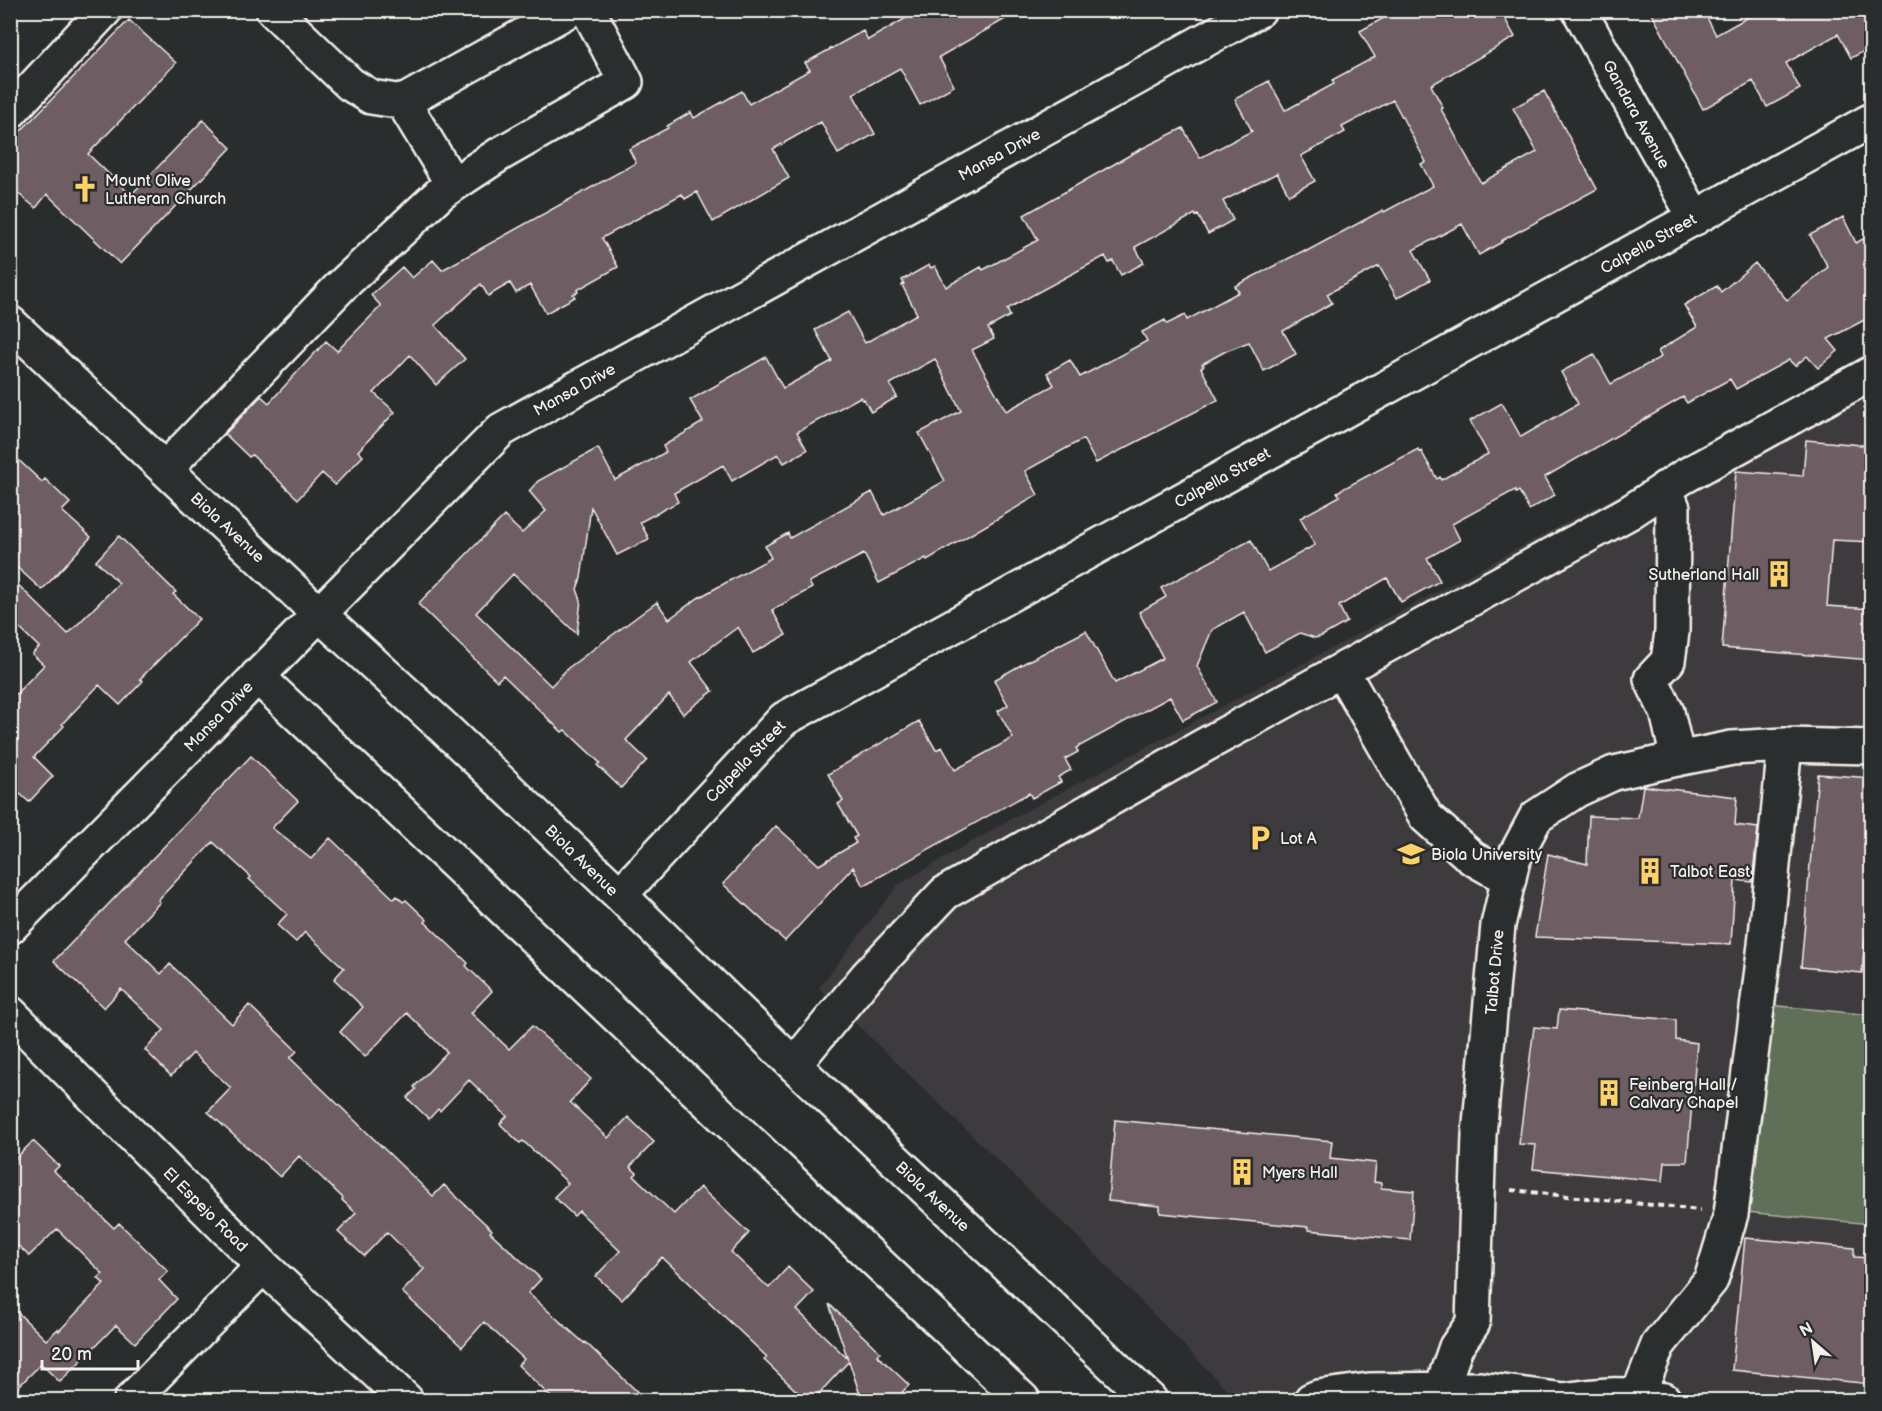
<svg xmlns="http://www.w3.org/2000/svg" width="1882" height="1411" viewBox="0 0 1882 1411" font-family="'Balsamiq Sans',sans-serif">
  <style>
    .built { fill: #3e3b3e }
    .green { fill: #607058; stroke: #aab0a0; stroke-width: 1.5 }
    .building { fill: #6e5d64; stroke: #f4f1e8; stroke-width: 1.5; fill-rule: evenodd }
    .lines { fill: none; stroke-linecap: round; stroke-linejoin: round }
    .minor-casing { stroke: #f4f1e8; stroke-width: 38 }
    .path { stroke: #f4f1e8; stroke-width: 4; stroke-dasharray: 6 4.5; stroke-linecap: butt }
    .minor { stroke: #2a2d2e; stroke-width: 33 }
    .labels { text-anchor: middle; stroke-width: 4.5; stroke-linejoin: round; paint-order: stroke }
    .street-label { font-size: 16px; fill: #f4f1e8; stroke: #2a2d2e }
    .poi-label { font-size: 16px; fill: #f4f1e8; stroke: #2a2d2e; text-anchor: start }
  </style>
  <rect width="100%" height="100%" fill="#2a2d2e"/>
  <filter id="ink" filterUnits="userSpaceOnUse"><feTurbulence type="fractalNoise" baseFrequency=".0167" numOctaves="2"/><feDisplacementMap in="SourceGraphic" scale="12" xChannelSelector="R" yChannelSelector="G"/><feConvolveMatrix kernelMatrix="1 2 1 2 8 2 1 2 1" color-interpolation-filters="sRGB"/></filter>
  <g filter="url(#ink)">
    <!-- built -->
    <path class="built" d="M1871,360V1400H1237L1088,1247L819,988L898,885L1004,823Z"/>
    <!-- green -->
    <path class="green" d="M1768,1005L1871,1015V1224L1746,1212Z"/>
    <!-- building -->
    <path class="building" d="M920,10H1021L939,57L954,86L920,105L900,68L853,94L875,134L838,154L821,122L773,149L789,178L713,222L697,192L685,199L682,194L602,238L618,267L577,290L578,292L573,294L575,297L546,313L530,285L516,293L510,283L488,296L481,284L435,325L465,359L436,385L410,355L374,393L395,412L358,451L363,456L335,485L322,473L298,499L252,455L249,457L225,434L261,396L269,403L326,341L337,351L381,306L371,295L402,267L412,278L433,260L442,270L636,163L629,149L668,128L667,126L691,112L694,118L742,91L749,104L810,70L805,63L863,31L868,40Z
      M1398,10H1500L1515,37L1431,85L1443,108L1441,109L1481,183L1537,152L1513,108L1544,91L1597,189L1501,241L1502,242L1479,255L1462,224L1413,250L1430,280L1397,298L1379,266L1327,294L1332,303L1283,331L1296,354L1264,371L1249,342L1226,351L1202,364L1204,366L1201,368L1218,400L1096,463L1083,439L1025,471L1038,495L927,560L926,558L879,583L864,554L809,582L812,588L772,610L786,635L753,653L738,627L691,662L713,691L683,714L669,695L626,740L647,760L621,788L597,765L600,763L565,730L562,732L503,675L497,681L418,604L504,516L522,533L546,511L529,491L538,481L598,448L615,480L666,452L663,446L703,422L690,400L766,357L783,388L787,386L832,361L815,330L848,312L865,343L917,314L902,285L904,284L902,280L929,265L931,268L935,266L946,287L981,267L983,270L1038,240L1024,215L1139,150L1183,128L1200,158L1252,131L1235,99L1269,81L1285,110L1288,109L1334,84L1332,80L1375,57L1360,31ZM1393,100L1426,162L1421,164L1433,186L1384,212L1383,210L1305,252V250L1235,286L1239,292L1187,320L1185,315L1167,324L1165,320L1142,332L1147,341L1080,377L1070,360L1047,373L1054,385L1006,411L972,350L994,339L988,328L1010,316L1007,309L1105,256L1109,263L1113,261L1121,275L1144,263L1135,247L1195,214L1196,216L1198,215L1208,234L1233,220L1223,201L1277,173L1289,195L1315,181L1301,156L1345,132L1342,127ZM935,359L961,411L919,433L945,481L884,515L872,492L790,538L788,533L765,546L771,558L698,598L669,619L657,602L568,668L551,686L476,613L513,574L577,634L581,600L577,589L581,578L591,507L617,555L649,539L640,522L678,502L674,493L723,465L732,481L778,454L784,463L807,450L797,432L860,397L862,400L864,399L871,412L897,397L890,384Z
      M1650,10H1703L1716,35L1761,10H1872V47L1851,58L1838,34L1786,63L1800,89L1767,107L1753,81L1703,109Z
      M129,20L176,63L88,154L131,195L203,120L231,148L120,264L47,194L36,208L10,187V142Z
      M1843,217L1856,243L1872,234V316L1828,339L1838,351L1818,368L1807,356L1795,366L1789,360L1736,389L1730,379L1687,403L1683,397L1545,477L1555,495L1529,510L1519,491L1516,493L1515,490L1452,524L1460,540L1427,558L1440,581L1401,602L1387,578L1339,606L1347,622L1322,636L1315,638L1300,633L1265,652L1244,612L1212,630L1197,666L1217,702L1183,720L1170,697L1076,748L1078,752L1065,759L1071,770L1058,777L1061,782L1032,798L1029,793L863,886L853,867L785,941L723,884L776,826L819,865L856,843L853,838L857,836L838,804L843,801L828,774L919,721L936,750L942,747L955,770L1013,738L998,711L1008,705L994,680L1028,661L1086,631L1115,683L1163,658L1139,612L1166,597L1161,588L1251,540L1268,571L1315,545L1300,518L1340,496L1337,492L1418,449L1419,452L1421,451L1437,479L1440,477L1441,480L1488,454L1470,421L1502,403L1521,437L1578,404L1561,372L1594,354L1611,384L1661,357L1658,351L1697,327L1684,305L1717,286L1721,292L1755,263L1787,300L1828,267L1810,235Z
      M1806,440L1872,446V542L1832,540L1827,606L1872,609V660L1722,648L1736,471L1803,476Z
      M10,452L42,482L45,479L70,503L62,511L91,537L42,590L10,561Z
      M119,536L176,592L173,594L199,619L140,679L143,681L120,705L99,685L62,724L64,726L34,757L53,776L29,802L10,785V700L44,665L32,654L39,647L10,619V577L68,634L119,583L96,561Z
      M251,756L298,801L272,828L311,859L330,838L394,899L397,896L403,902L406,900L427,920L425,922L468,963L466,966L492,991L471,1013L509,1049L532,1026L565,1055L591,1079L570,1102L608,1138L628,1117L654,1142L630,1167L637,1173L634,1176L674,1214L700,1187L749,1233L731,1252L769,1288L788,1267L814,1292L797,1310L848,1359L829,1304L880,1352L877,1355L909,1385L894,1401H862L849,1361L812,1401H807L764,1360L767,1357L662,1257L622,1300L596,1276L620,1251L579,1211L574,1216L554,1197L568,1183L523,1141L520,1143L500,1124L507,1116L469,1080L440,1111L438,1109L429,1119L407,1098L416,1089L414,1087L447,1052L407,1013L365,1057L340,1032L363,1007L334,979L344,968L305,932L296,942L277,925L287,914L249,879L251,877L213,842L158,900L160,902L125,939L161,974L170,964L232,1024L249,1005L297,1051L290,1058L433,1196L444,1185L492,1230L490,1232L541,1279L528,1293L584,1343L585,1342L647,1401H555L518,1365L524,1359L484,1322L462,1347L402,1292L424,1269L387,1232L364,1256L338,1232L356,1213L342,1200L343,1198L299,1156L280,1177L208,1112L231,1088L193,1053L171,1076L145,1050L164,1030L121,989L104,1008L54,961Z
      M1818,774L1872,778V940L1865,939L1862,973L1801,967Z
      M1643,786L1737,797L1735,825L1758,828L1752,882L1735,880L1731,944L1535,937L1548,854L1587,864L1589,816L1638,818Z
      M1559,1010L1676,1020V1040L1697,1043L1687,1162H1665L1663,1181L1533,1169L1536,1145L1519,1144L1534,1027L1557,1029Z
      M1115,1120L1332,1141L1330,1158L1376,1163L1374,1182L1381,1183V1188L1414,1191L1410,1240L1308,1230V1227L1160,1213V1206L1108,1201Z
      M33,1141L59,1166L54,1171L114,1228L119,1223L168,1271L159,1280L177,1299L135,1343L116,1325L60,1382L41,1364L10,1395V1305L46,1340L58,1329L59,1331L104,1284L98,1278L103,1274L57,1229L29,1256L10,1238V1164Z
      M1745,1238L1854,1248V1257L1872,1258V1384L1732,1370Z"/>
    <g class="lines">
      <defs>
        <path id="minor" d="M273,10L350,84L371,97L403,102
          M1579,10L1695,218
          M10,112L105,10
          M453,185L403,102L569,10
          M10,323L318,613L444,728L620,895L794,1065L1150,1400
          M165,469L339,288L442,192L500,154L626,82L588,10
          M1665,488L1673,508L1672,632L1668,661L1651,679L1667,712L1678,759
          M1342,671L1426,817L1472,858L1509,879
          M257,676L1023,1400
          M620,895L784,719L1872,120
          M10,927L501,430L1259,10
          M10,1013L263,1266L406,1400
          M794,1065L867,976L945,893L1203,746L1630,512L1683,477L1872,373
          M1441,1390L1456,1347L1473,1323L1479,1135L1498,925L1513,860L1536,817L1577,790L1614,773L1682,758L1732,748L1785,745L1872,747
          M1638,1395L1658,1345L1711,1280L1731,1214L1765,945L1785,745
          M131,1400L263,1266
          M1311,1400L1318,1397L1369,1390L1480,1389L1564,1400
          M1564,1400C1604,1394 1624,1392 1664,1400"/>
      </defs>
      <!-- minor casing -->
      <use href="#minor" class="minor-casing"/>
      <!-- path -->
      <path class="path" d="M1511,1190L1700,1210"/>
      <!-- minor -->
      <use href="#minor" class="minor"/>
    </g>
  </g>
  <!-- icons -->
  <defs>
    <symbol id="church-bare" viewBox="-9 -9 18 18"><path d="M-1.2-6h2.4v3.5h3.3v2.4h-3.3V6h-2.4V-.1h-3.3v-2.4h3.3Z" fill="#ffd166" stroke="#2a2d2e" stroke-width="2.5" paint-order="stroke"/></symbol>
    <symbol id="building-bare" viewBox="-9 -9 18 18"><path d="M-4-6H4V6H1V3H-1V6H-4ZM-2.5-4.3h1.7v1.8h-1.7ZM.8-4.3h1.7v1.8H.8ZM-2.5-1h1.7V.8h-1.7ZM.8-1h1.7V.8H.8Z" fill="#ffd166" stroke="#2a2d2e" stroke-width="2.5" paint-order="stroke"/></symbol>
    <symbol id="parking-bare" viewBox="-9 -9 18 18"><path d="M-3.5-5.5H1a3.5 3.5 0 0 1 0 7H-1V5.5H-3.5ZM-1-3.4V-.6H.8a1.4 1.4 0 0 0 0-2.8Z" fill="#ffd166" stroke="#2a2d2e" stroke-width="2.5" paint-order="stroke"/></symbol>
    <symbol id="university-bare" viewBox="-9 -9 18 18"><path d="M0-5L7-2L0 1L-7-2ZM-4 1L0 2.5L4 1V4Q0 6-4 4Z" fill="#ffd166" stroke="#2a2d2e" stroke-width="2.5" paint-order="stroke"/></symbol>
  </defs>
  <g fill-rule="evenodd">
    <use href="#church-bare" x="66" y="170" width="38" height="38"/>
    <use href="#building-bare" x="1760" y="555" width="38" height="38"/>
    <use href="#parking-bare" x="1241" y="819" width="38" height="38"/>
    <use href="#university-bare" x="1392" y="835" width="38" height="38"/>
    <use href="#building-bare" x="1631" y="852" width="38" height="38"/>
    <use href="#building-bare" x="1590" y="1074" width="38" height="38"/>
    <use href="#building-bare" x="1223" y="1153" width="38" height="38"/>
  </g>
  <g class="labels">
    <!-- street labels -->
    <g class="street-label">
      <text transform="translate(1637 114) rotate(61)" y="6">Gandara Avenue</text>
      <text transform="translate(999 154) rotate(-29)" y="6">Mansa Drive</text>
      <text transform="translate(1648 243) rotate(-29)" y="6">Calpella Street</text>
      <text transform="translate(574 389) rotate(-29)" y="6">Mansa Drive</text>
      <text transform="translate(1222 477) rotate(-29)" y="6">Calpella Street</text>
      <text transform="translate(228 527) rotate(43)" y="6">Biola Avenue</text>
      <text transform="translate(218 716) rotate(-46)" y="6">Mansa Drive</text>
      <text transform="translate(745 761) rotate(-46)" y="6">Calpella Street</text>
      <text transform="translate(582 860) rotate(44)" y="6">Biola Avenue</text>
      <text transform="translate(1494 972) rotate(-85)" y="6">Talbot Drive</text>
      <text transform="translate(933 1196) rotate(43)" y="6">Biola Avenue</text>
      <text transform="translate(206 1209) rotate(45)" y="6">El Espejo Road</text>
    </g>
    <!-- poi labels -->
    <g class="poi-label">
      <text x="105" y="186">Mount Olive<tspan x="105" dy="18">Lutheran Church</tspan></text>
      <text x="1759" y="580" text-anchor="end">Sutherland Hall</text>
      <text x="1280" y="844">Lot A</text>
      <text x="1431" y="860">Biola University</text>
      <text x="1670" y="877">Talbot East</text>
      <text x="1629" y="1090">Feinberg Hall /<tspan x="1629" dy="18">Calvary Chapel</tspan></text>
      <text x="1262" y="1178">Myers Hall</text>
    </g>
  </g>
  <!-- margin -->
  <rect width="1882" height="1411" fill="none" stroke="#2a2d2e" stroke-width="36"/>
  <rect x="18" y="18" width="1846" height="1375" fill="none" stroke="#f4f1e8" stroke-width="2" filter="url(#ink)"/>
  <!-- north arrow -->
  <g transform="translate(1813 1342) rotate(331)" stroke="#2a2d2e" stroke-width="4.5" paint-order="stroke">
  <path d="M0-4.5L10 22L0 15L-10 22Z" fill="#f4f1e8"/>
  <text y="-9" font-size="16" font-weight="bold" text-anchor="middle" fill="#f4f1e8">N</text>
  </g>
  <!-- scale -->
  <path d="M42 1360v9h96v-9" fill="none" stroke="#f4f1e8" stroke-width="3"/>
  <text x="51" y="1360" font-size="18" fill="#f4f1e8" stroke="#2a2d2e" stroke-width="4.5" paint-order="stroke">20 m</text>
</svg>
